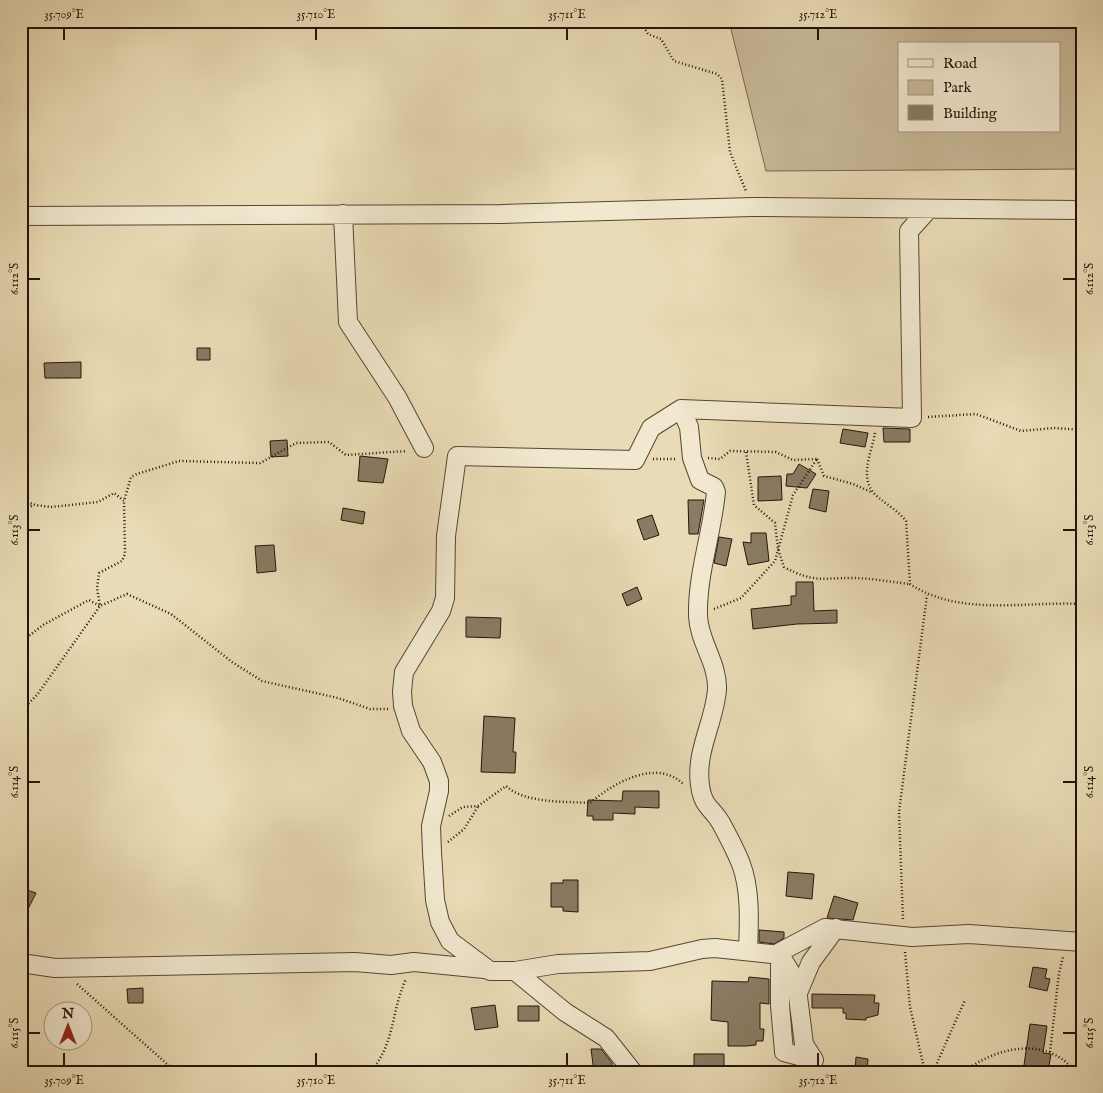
<svg xmlns="http://www.w3.org/2000/svg" width="1103" height="1093" viewBox="0 0 1103 1093" font-family="'IM FELL English',serif">
  <style>
    .green { fill: #c8b998; stroke: #766651; fill-rule: evenodd }
    .building { fill: #8a7b63; stroke: #24140a }
    .lines { fill: none; stroke-linecap: round; stroke-linejoin: round }
    .minor-casing { stroke: #554635; stroke-width: 20 }
    .path { stroke: #24140a; stroke-width: 2.5; stroke-dasharray: 1 2.5; stroke-linecap: butt }
    .minor { stroke: #f1e8cf; stroke-width: 18 }
    .ticks { fill: none; stroke: #24140a; stroke-width: 2 }
    .neatline { fill: none; stroke: #24140a; stroke-width: 2 }
    .ticks-label { font-size: 12px; text-anchor: middle; fill: #24140a }
  </style>
  <rect width="100%" height="100%" fill="#e9dbb5"/>
  <filter id="stains"><feTurbulence type="fractalNoise" baseFrequency=".004" numOctaves="4"/><feColorMatrix values="0 0 0 0 .2 0 0 0 0 .09 0 0 0 0 .02 0 0 0 .5 -.17"/></filter>
  <radialGradient id="worn" r=".72"><stop offset=".6" stop-color="#630" stop-opacity="0"/><stop offset="1" stop-color="#630" stop-opacity=".3"/></radialGradient>
  <!-- green -->
  <path class="green" d="M729,21H1082V169L766,171ZM899,44H1059V131H899Z"/>
  <!-- building -->
  <path class="building" d="M197,348H210V360H197Z
    M81,362V378H45L44,363Z
    M883,428L910,429V442H884Z
    M843,429L868,433L865,447L840,443Z
    M287,440L288,456L271,457L270,441Z
    M360,456L388,459L383,483L358,481Z
    M799,464L816,474L807,488L786,486L787,474H793Z
    M781,476L782,500L758,501V477Z
    M813,489L829,491L826,512L809,508Z
    M688,500H704L698,534H689Z
    M343,508L365,512L363,524L341,520Z
    M652,515L659,535L644,540L637,520Z
    M751,533H766L769,561L748,565L743,542L751,543Z
    M719,537L732,539L726,566L714,563Z
    M274,545L276,571L257,573L255,546Z
    M796,582H813L814,611L837,610V623L797,624L753,629L751,609L791,605V596H796Z
    M637,587L642,599L627,606L622,594Z
    M466,617L501,618L500,638L466,637Z
    M484,716L515,718L513,752H516L515,773L481,772Z
    M623,791H659V808L635,807V814L613,813V820H593V816H587L588,800L622,801Z
    M788,872L814,874L812,899L786,896Z
    M563,880H578V912L563,911V907H551V883H563Z
    M21,888L36,893L21,923Z
    M834,896L858,903L853,920L827,918Z
    M759,930L784,932V938L774,944L759,942Z
    M1033,967L1047,969L1045,978L1050,979L1047,991L1029,987Z
    M749,977L769,979V1004L760,1003V1029H764L763,1041H756V1045L746,1046H728V1022L711,1020L712,981L748,982Z
    M143,988V1003H128L127,989Z
    M812,994L875,995L874,1003H879L878,1015L866,1018V1020L846,1019V1013H843V1008H812Z
    M495,1005L498,1027L475,1030L471,1008Z
    M518,1006H539V1021H518Z
    M1030,1024L1047,1026L1043,1053L1051,1054L1048,1072H1023Z
    M591,1049H601L612,1063L613,1072H594Z
    M694,1054H724V1066H716V1071H700V1068H694Z
    M856,1057L868,1059L867,1072H855Z"/>
  <g class="lines">
    <defs>
      <path id="minor" d="M928,210L909,231L912,418L681,409L651,428L635,460L457,456L446,536L445,598L441,611L404,672L402,691L403,706L411,731L432,762L439,781V791L431,826L432,852L435,900L440,922L450,941L490,971H515L558,964L650,961L702,949L715,948L780,955V952L825,928L912,937L969,934L1082,942
        M343,214L348,322L397,397L424,448
        M21,216L502,214L753,207L1082,210
        M681,409L689,427L692,458L700,480L714,487L716,492C712,534 697,574 698,616C699,642 718,663 717,689C715,721 695,751 700,785C703,808 712,807 721,823C728,836 736,851 741,864C751,890 749,924 748,951
        M780,955V1005L784,1052L814,1060
        M780,955L796,981L804,1044L814,1060L812,1064
        M21,963L55,968L355,962L391,965L414,962L484,969
        M515,971L565,1012L606,1038L633,1072
        M798,993L811,962L836,928"/>
    </defs>
    <!-- minor casing -->
    <use href="#minor" class="minor-casing"/>
    <!-- path -->
    <path class="path" d="M640,21L648,34L661,39L674,61L717,74L722,79L730,152L746,191
      M928,417L976,414L1021,431L1054,428L1082,430
      M875,433C871,455 857,481 879,498C888,505 899,512 906,521L910,584C960,617 1025,601 1082,604
      M746,452L754,505L775,523L778,549L784,567C814,583 821,578 852,578C871,578 891,582 910,584
      M708,458L720,459L730,451L776,452L793,460L817,459
      M653,459H677
      M817,459L824,476L853,484L871,492
      M21,499L35,505L51,507L98,502L114,493L124,501L131,477L137,474L179,461L260,463L296,443L329,442L346,455L407,451
      M21,510L34,505
      M714,609L741,598L775,561L793,495L817,459
      M21,642L43,625L89,600L100,606L97,588L99,573L122,561L125,554L124,501
      M21,711L37,695L100,606L127,594L171,614L232,662L262,681L338,698L370,709H389
      M449,816L463,807L478,806L506,786C526,804 564,801 590,803C613,783 657,758 683,784
      M448,842L464,829L479,805
      M903,919L899,812L927,595
      M905,952L910,1007L925,1072
      M77,984L176,1072
      M1050,1052L1059,973L1063,957
      M370,1072C395,1045 391,1011 406,979
      M931,1072L937,1063L965,1000
      M964,1072C995,1047 1048,1035 1075,1072"/>
    <!-- minor -->
    <use href="#minor" class="minor"/>
  </g>
  <!-- ticks -->
  <path class="ticks" d="M64,28V40M316,28V40M567,28V40M818,28V40M28,279H40M1063,279H1076M28,530H40M1063,530H1076M28,782H40M1063,782H1076M28,1033H40M1063,1033H1076M64,1053V1066M316,1053V1066M567,1053V1066M818,1053V1066"/>
  <!-- margin -->
  <rect width="1103" height="1093" fill="none" stroke="#e9dbb5" stroke-width="55"/>
  <!-- legend -->
  <rect x="898" y="42" width="162" height="90" fill="#f1e8cf" stroke="#9f9380"/>
  <rect x="908" y="59" width="25" height="8" fill="#f1e8cf" stroke="#9f9380"/>
  <text x="943" y="68" font-size="15" fill="#24140a">Road</text>
  <rect x="908" y="80" width="25" height="15" fill="#c8b998" stroke="#9f9380"/>
  <text x="943" y="92" font-size="15" fill="#24140a">Park</text>
  <rect x="908" y="105" width="25" height="15" fill="#8a7b63" stroke="#9f9380"/>
  <text x="943" y="118" font-size="15" fill="#24140a">Building</text>
  <!-- north arrow -->
  <g transform="translate(68 1026)"><circle r="24" fill="#f1e8cf" stroke="#9f9380"/>
  <path d="M0-4L9 19L0 12L-9 19Z" fill="#8f2418"/>
  <text y="-8" font-size="14" font-weight="bold" text-anchor="middle" fill="#24140a">N</text>
  </g>
  <rect x="28" y="28" width="1048" height="1038" class="neatline"/>
  <g class="ticks-label">
    <text x="64" y="18">35.709°E</text>
    <text x="316" y="18">35.710°E</text>
    <text x="567" y="18">35.711°E</text>
    <text x="818" y="18">35.712°E</text>
    <text transform="translate(14 279) rotate(-90)" y="4">6.112°S</text>
    <text transform="translate(1089 279) rotate(-90)" y="4">6.112°S</text>
    <text transform="translate(14 530) rotate(-90)" y="4">6.113°S</text>
    <text transform="translate(1089 530) rotate(-90)" y="4">6.113°S</text>
    <text transform="translate(14 782) rotate(-90)" y="4">6.114°S</text>
    <text transform="translate(1089 782) rotate(-90)" y="4">6.114°S</text>
    <text transform="translate(14 1033) rotate(-90)" y="4">6.115°S</text>
    <text transform="translate(1089 1033) rotate(-90)" y="4">6.115°S</text>
    <text x="64" y="1084">35.709°E</text>
    <text x="316" y="1084">35.710°E</text>
    <text x="567" y="1084">35.711°E</text>
    <text x="818" y="1084">35.712°E</text>
  </g>
  <rect width="100%" height="100%" filter="url(#stains)"/>
  <rect width="100%" height="100%" fill="url(#worn)"/>
</svg>
